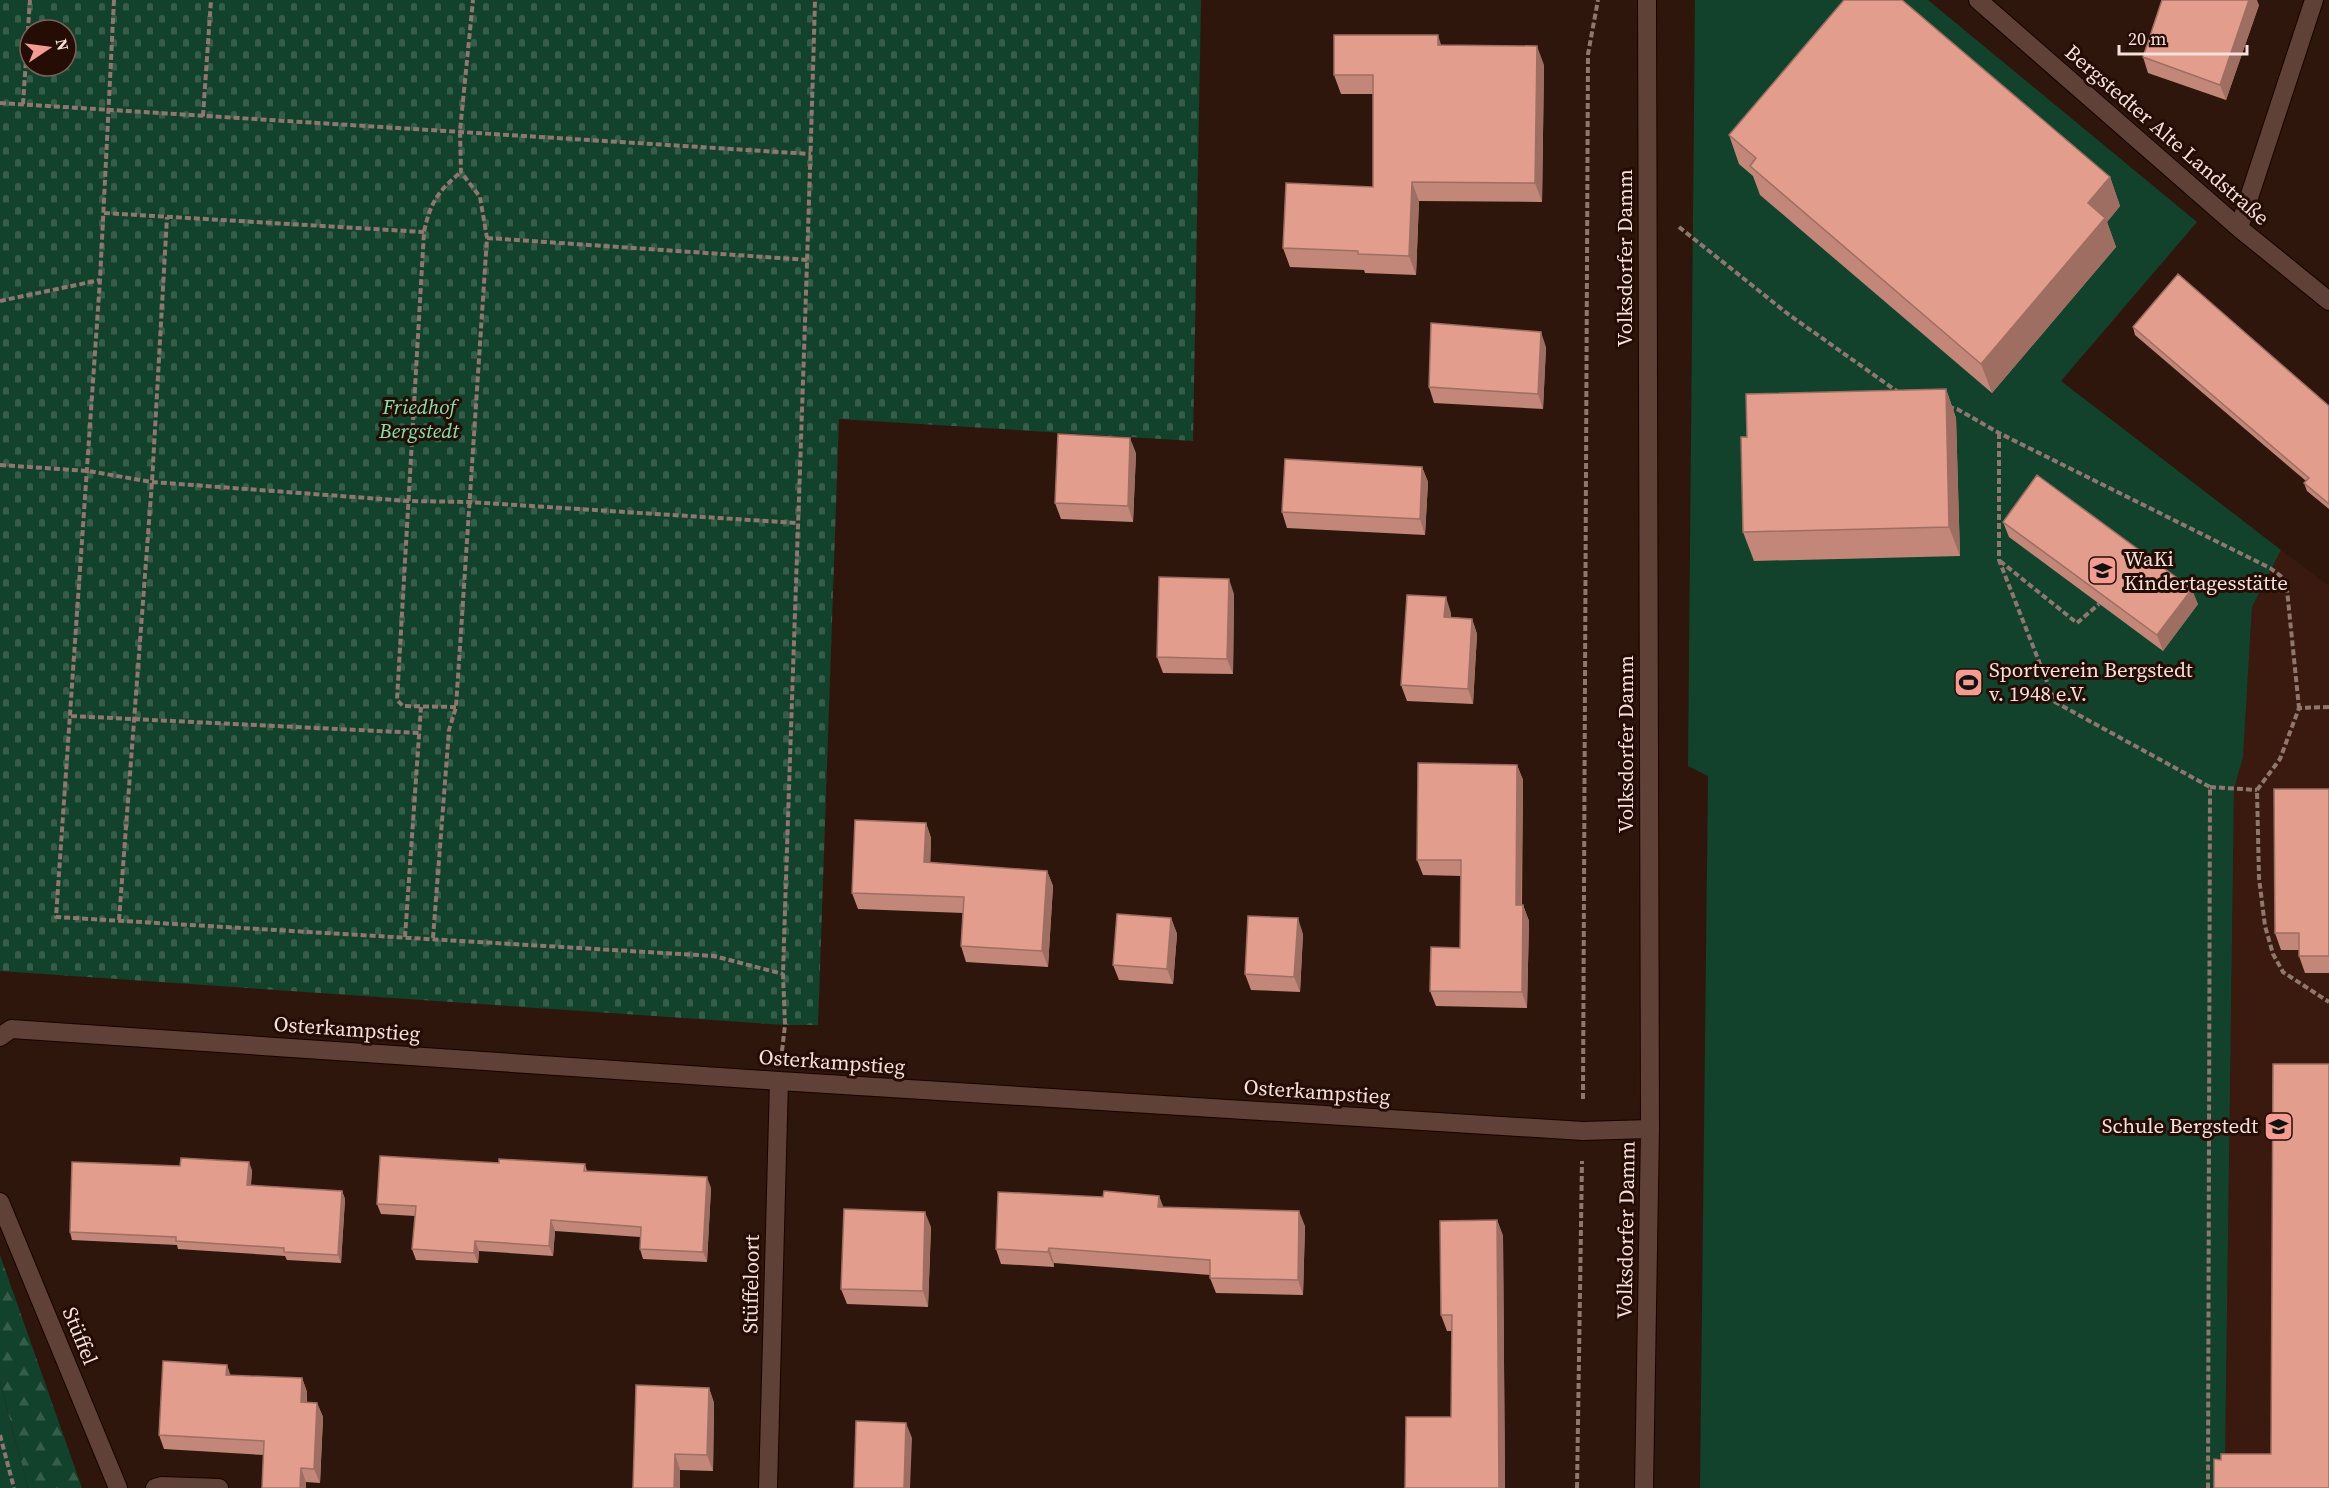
<svg xmlns="http://www.w3.org/2000/svg" width="2329" height="1488" viewBox="0 0 2329 1488" font-family="'Source Serif 4',serif">
  <style>
    .built { fill: #3a1a0e }
    .forest { fill: url(#forest-firs) }
    .cemetery { fill: url(#cemetery-stones); fill-rule: evenodd }
    .pitch { fill: #12422b }
    .lines { fill: none; stroke-linecap: round; stroke-linejoin: round }
    .lane-casing { stroke: #160200; stroke-width: 20 }
    .street-casing { stroke: #160200; stroke-width: 20 }
    .secondary-casing { stroke: #160200; stroke-width: 20 }
    .path { stroke: #8e776f; stroke-width: 4; stroke-dasharray: 6 3; stroke-linecap: butt }
    .lane { stroke: #5f4137; stroke-width: 18 }
    .street { stroke: #5f4137; stroke-width: 18 }
    .secondary { stroke: #5f4137; stroke-width: 18 }
    .wall { fill: #c28778 }
    .shaded-wall { fill: #9e6e62 }
    .building { fill: #e29d8c; stroke: #9e6e62; stroke-width: 1.5 }
    .labels { text-anchor: middle; stroke-width: 6; stroke-linejoin: round; paint-order: stroke }
    .street-label { font-size: 21px; fill: #f4e1db; stroke: #250c04 }
    .park-label { font-size: 21px; font-style: italic; fill: #84e2af; stroke: #250c04 }
    .poi-label { font-size: 21px; fill: #f4e1db; stroke: #250c04; text-anchor: start }
  </style>
  <defs>
    <pattern id="forest-firs" width="22" height="20" patternUnits="userSpaceOnUse" patternTransform="scale(1.5)"><rect width="22" height="20" fill="#12422b"/><path d="M5 1l3.5 6h-7zM16 11l3.5 6h-7z" fill="#355d49"/></pattern>
    <pattern id="cemetery-stones" width="16" height="16" patternUnits="userSpaceOnUse" patternTransform="scale(1.5)"><rect width="16" height="16" fill="#12422b"/><path d="M2 7V4a2 2 0 0 1 4 0v3zM10 15v-3a2 2 0 0 1 4 0v3z" fill="#355d49"/></pattern>
  </defs>
  <rect width="100%" height="100%" fill="#2f160c"/>
  <!-- built -->
  <path class="built" d="M2281,550L2329,586V1463L2225,1465L2234,789L2243,757L2252,607Z"/>
  <!-- forest -->
  <path class="forest" d="M0,1255L82,1488H28L0,1382Z"/>
  <!-- cemetery -->
  <path class="cemetery" d="M0,0H1201L1193,441L839,419L818,1025H785L0,971ZM30,30H66V66H30Z"/>
  <!-- pitch -->
  <path class="pitch" d="M1695,0H1928L2197,222L2061,381L2281,550L2252,607L2243,757L2234,789L2225,1465L2222,1488H1700L1708,776L1688,766Z
    M0,1382L28,1488H0Z"/>
  <g class="lines">
    <defs>
      <path id="lane" d="M155,1488L162,1486L219,1488"/>
      <path id="street" d="M1978,0L2239,228L2329,301
        M2239,228L2314,0
        M0,1037L11,1029L779,1081L1583,1131L1650,1129
        M0,1202L118,1488
        M768,1488L779,1081"/>
      <path id="secondary" d="M1644,1488L1650,1129L1647,0"/>
    </defs>
    <!-- lane casing -->
    <use href="#lane" class="lane-casing"/>
    <!-- street casing -->
    <use href="#street" class="street-casing"/>
    <!-- secondary casing -->
    <use href="#secondary" class="secondary-casing"/>
    <!-- path -->
    <path class="path" d="M114,0L100,280L56,917L714,956L783,974
      M0,103L811,154
      M23,104L30,0
      M203,116L211,0
      M104,213L424,232
      M1679,227L1788,314L1898,392
      M487,238L809,260
      M0,301L100,280
      M1948,407L1957,409L1999,433L2270,568L2286,580L2299,708
      M1999,433V560L2055,702L2210,787L2208,1488
      M0,465L88,471L152,482L408,501L469,502L797,523
      M2000,561L2077,623L2099,604
      M456,707L403,706L397,700L424,232C430,203 438,191 461,172
      M2329,707L2299,708L2280,759L2257,790L2259,878L2265,926L2273,954L2283,972L2329,1002
      M71,716L419,733
      M2210,787L2257,790
      M119,920L152,482L167,217
      M405,937L421,707
      M433,938L449,730L456,707L487,238L480,197L461,172L460,131L473,0
      M782,1051L785,1025L783,974C793,649 806,325 815,0
      M1583,1099L1588,54L1598,0
      M0,1435L14,1488
      M1577,1488L1582,1161"/>
    <!-- lane -->
    <use href="#lane" class="lane"/>
    <!-- street -->
    <use href="#street" class="street"/>
    <!-- secondary -->
    <use href="#secondary" class="secondary"/>
  </g>
  <!-- wall -->
  <path class="wall" d="M2259,5L2226,100L2148,73L2143,57Z
    M1441,45L1544,65L1542,202L1419,201L1416,275L1365,273L1364,270L1290,267L1283,248L1373,187V94H1341L1334,75Z
    M1729,135L2110,177L2120,206L2107,222L2116,247L1992,393L1760,195L1753,176L1739,164Z
    M2133,327L2329,406V509L2307,491L2304,483L2306,481L2135,335Z
    M1546,347L1543,409L1434,403L1429,387Z
    M1946,389L1956,418L1960,556L1754,561L1743,532L1747,437Z
    M1136,453L1133,522L1061,519L1055,503Z
    M1422,467L1428,482L1425,535L1287,528L1282,512Z
    M2003,522L2198,604L2163,651L2009,537Z
    M1234,594L1233,674L1163,673L1157,657Z
    M1451,613V617L1472,619L1477,634L1473,704L1407,701L1401,685Z
    M1517,765L1523,780L1522,905H1523L1529,921L1527,1008L1436,1006L1430,991L1460,948L1461,876L1423,875L1417,860Z
    M2329,789V973H2305L2299,956V950H2281L2275,933Z
    M926,823L931,838L930,863L1047,871L1053,886L1048,967L966,962L961,946L963,913L858,909L852,893Z
    M1171,918L1177,934L1173,984L1119,980L1113,965Z
    M1303,934L1300,992L1251,990L1245,974Z
    M499,1163L585,1164L587,1171L711,1188L707,1262L643,1259L640,1249V1237L555,1231L553,1256L479,1251L478,1263L416,1260L412,1249L415,1216L381,1214L377,1204Z
    M252,1170L251,1185L342,1191L345,1199L341,1263L287,1260L285,1256L178,1249L177,1245L72,1240L70,1232Z
    M1159,1196L1163,1208L1305,1226L1303,1295L1216,1293L1210,1278V1275L1054,1263V1267L1001,1264L996,1249L1103,1197Z
    M1497,1220L1503,1236L1505,1488H1405L1451,1417L1452,1331H1447L1441,1315Z
    M931,1227L928,1307L847,1304L841,1289Z
    M227,1365L230,1376L302,1378L307,1392V1403H317L323,1417L320,1483L306,1482V1488H262L264,1455L164,1449L159,1435Z
    M709,1388L714,1403L713,1471L680,1470V1488H633Z"/>
  <!-- shaded-wall -->
  <path class="shaded-wall" d="M2249,0H2257L2259,5L2226,100L2220,85Z
    M1438,35L1444,54L1438,45Z
    M1537,46L1544,65L1542,202L1535,183Z
    M2110,177L2120,206L2107,222L2116,247L1992,393L1981,364L2088,203Z
    M1412,182L1419,201L1416,275L1409,256Z
    M1541,332L1546,347L1543,409L1538,394Z
    M1946,389L1956,418L1960,556L1949,527Z
    M1130,438L1136,453L1133,522L1128,506Z
    M1422,467L1428,482L1425,535L1420,519Z
    M1229,579L1234,594L1233,674L1227,659Z
    M2192,589L2198,604L2163,651L2157,635Z
    M1446,597L1451,613L1450,632L1444,617Z
    M1472,619L1477,634L1473,704L1468,689Z
    M1517,765L1523,780L1521,921L1516,905Z
    M926,823L931,838L930,878L924,862Z
    M1047,871L1053,886L1048,967L1042,951Z
    M1523,905L1529,921L1527,1008L1522,992Z
    M1171,918L1177,934L1173,984L1167,969Z
    M1298,918L1303,934L1300,992L1294,977Z
    M249,1162L252,1170L250,1193L247,1185Z
    M707,1177L711,1188L707,1262L703,1252Z
    M342,1191L345,1199L341,1263L338,1255Z
    M1159,1196L1165,1211L1158,1207Z
    M1299,1211L1305,1226L1303,1295L1298,1280Z
    M925,1212L931,1227L928,1307L923,1291Z
    M551,1220L555,1231L553,1256L549,1246Z
    M1497,1220L1503,1236L1505,1488H1499Z
    M475,1241L479,1251L478,1263L474,1253Z
    M1049,1248L1054,1263V1267L1048,1252Z
    M227,1365L232,1379L226,1375Z
    M302,1378L307,1392L306,1416L301,1402Z
    M709,1388L714,1403L713,1471L707,1455Z
    M317,1403L323,1417L320,1483L314,1469Z
    M906,1423L912,1438L910,1488H904Z
    M675,1454L680,1470V1488H674Z
    M301,1468L306,1482V1488H300Z"/>
  <!-- building -->
  <path class="building" d="M1844,0H1902L2110,177L2088,203L2105,218L1981,364L1750,166L1756,158L1729,135Z
    M2162,0H2249L2220,85L2143,57Z
    M1334,35H1438V45L1537,46L1535,183L1412,182L1409,256L1358,254V251L1283,248L1286,183L1373,187V75H1334Z
    M2178,274L2329,406V504L2304,483L2309,478L2133,327Z
    M1431,323L1541,332L1538,394L1429,387Z
    M1946,389L1949,527L1743,532L1741,437H1747L1746,394Z
    M1058,434L1130,438L1128,506L1055,503Z
    M1285,459L1422,467L1420,519L1282,512Z
    M2037,475L2192,589L2157,635L2003,522Z
    M1159,577L1229,579L1227,659L1157,657Z
    M1407,595L1446,597L1444,617L1472,619L1468,689L1401,685Z
    M1418,763L1517,765L1516,905H1523L1522,992L1430,991L1431,947L1460,948L1461,860H1417Z
    M2274,789H2329V956H2299V933H2275Z
    M855,820L926,823L924,862L1047,871L1042,951L961,946L964,897L852,893Z
    M1117,914L1171,918L1167,969L1113,965Z
    M1248,916L1298,918L1294,977L1245,974Z
    M2273,1064H2329V1488H2214V1459L2221,1460V1454H2271Z
    M380,1156L499,1163V1159L585,1164L584,1171L707,1177L703,1252L640,1249L641,1227L551,1220L549,1246L475,1241L474,1253L412,1249L416,1206L377,1204Z
    M181,1158L249,1162L247,1185L342,1191L338,1255L284,1252V1248L176,1241V1237L70,1232L72,1162L180,1166Z
    M1104,1191L1159,1196L1158,1207L1299,1211L1298,1280L1210,1278V1260L1049,1248L1048,1252L996,1249L998,1192L1103,1197Z
    M844,1209L925,1212L923,1291L841,1289Z
    M1497,1220L1499,1488H1405L1406,1417H1451L1452,1315H1441L1440,1221Z
    M163,1361L227,1365L226,1375L302,1378L301,1402L317,1403L314,1469L301,1468L300,1488H262L264,1441L159,1435Z
    M636,1385L709,1388L707,1455L675,1454L674,1488H633Z
    M856,1421L906,1423L904,1488H854Z"/>
  <!-- icons -->
  <defs>
    <symbol id="school-square" viewBox="-11 -11 22 22"><rect x="-9" y="-9" width="18" height="18" rx="4" fill="#f59c92" stroke="#250c04"/><path d="M0-5L7-2L0 1L-7-2ZM-4 1L0 2.5L4 1V4Q0 6-4 4Z" fill="#111"/></symbol>
    <symbol id="stadium-square" viewBox="-11 -11 22 22"><rect x="-9" y="-9" width="18" height="18" rx="4" fill="#f59c92" stroke="#250c04"/><path d="M0-5a6.5 5 0 1 0 0 10a6.5 5 0 1 0 0-10ZM-3.5-1.8h7v3.6h-7Z" fill="#111"/></symbol>
  </defs>
  <g fill-rule="evenodd">
    <use href="#school-square" x="2086" y="554" width="33" height="33"/>
    <use href="#stadium-square" x="1952" y="666" width="33" height="33"/>
    <use href="#school-square" x="2262" y="1110" width="33" height="33"/>
  </g>
  <g class="labels">
    <!-- street labels -->
    <g class="street-label">
      <text transform="translate(2167 135) rotate(41)" y="7">Bergstedter Alte Landstraße</text>
      <text transform="translate(1625 258) rotate(-90)" y="7">Volksdorfer Damm</text>
      <text transform="translate(1626 744) rotate(-90)" y="7">Volksdorfer Damm</text>
      <text transform="translate(347 1029) rotate(4)" y="7">Osterkampstieg</text>
      <text transform="translate(832 1062) rotate(4)" y="7">Osterkampstieg</text>
      <text transform="translate(1317 1092) rotate(4)" y="7">Osterkampstieg</text>
      <text transform="translate(1626 1230) rotate(-89)" y="7">Volksdorfer Damm</text>
      <text transform="translate(751 1284) rotate(-89)" y="7">Stüffeloort</text>
      <text transform="translate(80 1336) rotate(68)" y="7">Stüffel</text>
    </g>
    <!-- park labels -->
    <g class="park-label">
      <text x="419" y="414">Friedhof<tspan x="419" dy="24">Bergstedt</tspan></text>
    </g>
    <!-- poi labels -->
    <g class="poi-label">
      <text x="2124" y="566">WaKi<tspan x="2124" dy="24">Kindertagesstätte</tspan></text>
      <text x="1989" y="677">Sportverein Bergstedt<tspan x="1989" dy="24">v. 1948 e.V.</tspan></text>
      <text x="2258" y="1133" text-anchor="end">Schule Bergstedt</text>
    </g>
  </g>
  <!-- north arrow -->
  <g transform="translate(48 48) rotate(77)"><circle r="28" fill="#250c04" stroke="#78615a" stroke-width="1.5"/>
  <path d="M0-4.5L10 22L0 15L-10 22Z" fill="#f59c92"/>
  <text y="-9" font-size="16" font-weight="bold" text-anchor="middle" fill="#f4e1db">N</text>
  </g>
  <!-- scale -->
  <path d="M2119 45v9h128v-9" fill="none" stroke="#f4e1db" stroke-width="3"/>
  <text x="2128" y="45" font-size="18" fill="#f4e1db" stroke="#250c04" stroke-width="4.5" paint-order="stroke">20 m</text>
</svg>
